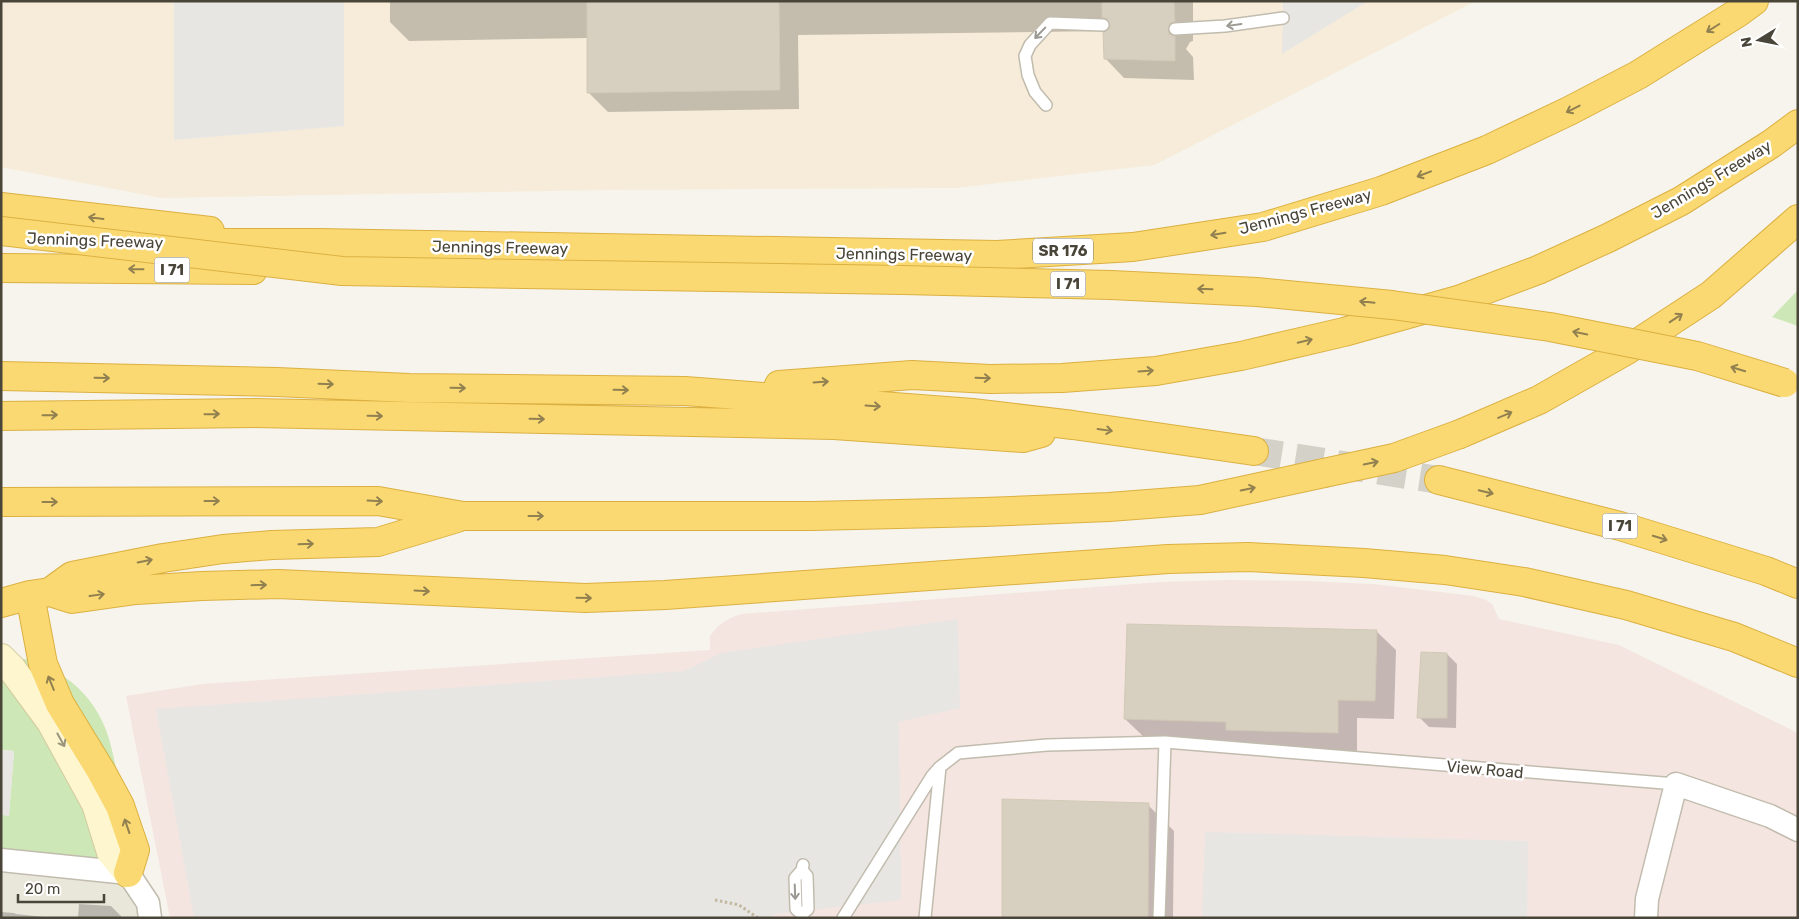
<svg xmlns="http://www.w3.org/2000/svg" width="1799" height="919" viewBox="0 0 1799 919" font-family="Rubik,sans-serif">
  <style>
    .residential { fill: #e9e6da }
    .commercial { fill: #f6ecd9 }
    .medical { fill: #f5e5e0 }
    .green { fill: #cde8b6 }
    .parking { fill: #e8e6e3 }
    .shadow { fill: #0003 }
    .building { fill: #d7d0c1; stroke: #d2c9b5 }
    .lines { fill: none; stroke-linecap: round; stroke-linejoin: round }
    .highway-tunnel { stroke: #d4d1c8; stroke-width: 28; stroke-dasharray: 28 14; stroke-linecap: butt }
    .lane-casing { stroke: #c1bcae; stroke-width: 14 }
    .street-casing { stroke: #c1bcae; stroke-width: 25 }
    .secondary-casing { stroke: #d4ca9d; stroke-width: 30 }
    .highway-casing { stroke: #dbb041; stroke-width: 30 }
    .path { stroke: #c3b9a0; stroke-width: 3; stroke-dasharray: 2.5 2.5; stroke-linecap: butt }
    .lane { stroke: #fff; stroke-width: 11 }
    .street { stroke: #fff; stroke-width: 22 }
    .secondary { stroke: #fdf6ce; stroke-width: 28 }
    .highway { stroke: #fbd972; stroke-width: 28 }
    .highway-bridge-casing { stroke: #dbb041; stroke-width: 30; stroke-linecap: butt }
    .highway-bridge { stroke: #fbd972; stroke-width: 28 }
    .oneway { stroke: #9b9992 }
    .oneway2 { stroke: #918050 }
    .oneway3 { stroke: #9b957c }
    .labels { text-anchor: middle; stroke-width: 5; stroke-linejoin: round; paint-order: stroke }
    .shield { fill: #fff; stroke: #807d74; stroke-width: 1 }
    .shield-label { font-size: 15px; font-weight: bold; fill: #4a4539 }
    .street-label { font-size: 16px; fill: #4a4539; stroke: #fff }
  </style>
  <rect width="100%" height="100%" fill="#f6f4ec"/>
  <!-- residential -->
  <path class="residential" d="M1,860L142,874L150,918H1Z"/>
  <!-- commercial -->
  <path class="commercial" d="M1,1H1476L1154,165L955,188L605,190L161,198L1,167Z"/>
  <!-- medical -->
  <path class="medical" d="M1228,580L1307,581L1373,584L1474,596L1486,600L1492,604L1499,619L1619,645L1798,733V918H170L126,696L202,684L710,650V636L717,627L730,618L741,614L1160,582Z"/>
  <!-- green -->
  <path class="green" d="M1798,290V326L1772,317Z
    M1,655C48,659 89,685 106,730C112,746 115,765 119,782C127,812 134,843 142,874L1,860V815H9L14,751L1,750Z"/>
  <!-- parking -->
  <path class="parking" d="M174,1H344V126L174,140Z
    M1283,1H1368L1282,54Z
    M958,619L960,708L899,722L901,900L775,914L770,918H194L156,709L684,671L721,653Z
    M1,750L14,751L9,816L1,815Z
    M1205,832L1528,841L1527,918H1202Z"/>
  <!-- shadow -->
  <path class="shadow" d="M390,1H1193V41L1190,42L1186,49L1193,57L1194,80L1124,78L1105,58L1109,31L798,35L799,109L608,112L589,93L588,38L409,41L390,22Z
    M1376,631L1396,650L1394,719L1357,718V751L1246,749L1238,741L1145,738L1125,719Z
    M1447,654L1457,664L1456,728L1429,727L1419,717Z
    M1148,805L1174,831L1173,918H1004Z
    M79,904L111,906L121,916V918H78Z
    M1,912L14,913L16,914L53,918H1Z"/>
  <!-- building -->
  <path class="building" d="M587,1H779L780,90L587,93Z
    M1102,1H1174L1175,22L1170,23L1168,29L1169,34L1175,36V61L1104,59L1103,32L1109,29L1110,25L1107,19L1102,17Z
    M1127,624L1377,630L1375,701L1338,700V733L1226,730V722L1124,719Z
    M1421,652L1447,653V718H1417Z
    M1002,799L1149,803L1148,918H1002Z"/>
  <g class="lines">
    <!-- highway-tunnel -->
    <path class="highway-tunnel" d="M1254,451L1439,480"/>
    <defs>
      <path id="lane" d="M1175,29L1225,26L1283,18
        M1046,105L1035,92L1028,75L1025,56L1030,45L1050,23L1103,25
        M803,865L802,870L795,878L796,909L802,914L803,918
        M802,870L807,876L808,909L802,914
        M843,918L932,776L940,767L958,753L1047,745L1165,742L1676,784
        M925,918L940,767
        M1159,918L1165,742"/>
      <path id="street" d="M1,860L128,873L148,903L150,918
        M1646,918L1647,899L1676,784L1770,816L1798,830"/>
      <path id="secondary" d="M1,658L12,669L51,722L96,804L111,852L128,873"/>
      <path id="highway" d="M1,207L210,231
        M184,243H318L997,255L1133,247L1263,227L1381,191L1487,150L1569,111L1638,75L1739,12L1754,1
        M1,268L253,270
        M1,376L277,382L409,388L685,391L972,413L1073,425L1254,451
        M779,385L912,375L990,379L1062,378L1156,371L1241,356L1344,332L1458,300L1538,270L1608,238L1681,201L1771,144L1798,124
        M1,416L255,413L834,425L1023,438L1041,433
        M1460,434L1539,400L1627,350L1711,295L1798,219
        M1439,480L1620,526L1766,571L1798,584
        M1,502L378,501L463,516H812L984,512L1109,507L1200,500L1324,473
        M50,592L72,576L163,558L223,549L272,545L378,542L457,518
        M30,595L43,664L60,704L101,771L120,806L135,850L128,873
        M1,603L30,595L50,592L72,599L136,590L202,586L278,584L585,598L665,595L1168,559L1248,557L1364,563L1445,570L1524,582L1626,605L1734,637L1798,663"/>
    </defs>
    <!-- lane casing -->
    <use href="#lane" class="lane-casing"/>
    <!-- street casing -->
    <use href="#street" class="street-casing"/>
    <!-- secondary casing -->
    <use href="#secondary" class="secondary-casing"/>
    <!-- highway casing -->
    <use href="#highway" class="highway-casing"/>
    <!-- path -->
    <path class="path" d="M715,900L739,905L758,918"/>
    <!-- lane -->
    <use href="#lane" class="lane"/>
    <!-- street -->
    <use href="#street" class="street"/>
    <!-- secondary -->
    <use href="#secondary" class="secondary"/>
    <!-- highway -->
    <use href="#highway" class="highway"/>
    <defs>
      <path id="highway-bridge" d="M1,231L342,271L903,280L1111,285L1257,292L1392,305L1550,327L1697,356L1785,383
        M1324,473L1394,458L1460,434"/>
    </defs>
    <!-- highway-bridge casing -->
    <use href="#highway-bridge" class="highway-bridge-casing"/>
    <!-- highway-bridge -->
    <use href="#highway-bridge" class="highway-bridge"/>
  </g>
  <!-- one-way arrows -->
  <defs><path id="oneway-shaft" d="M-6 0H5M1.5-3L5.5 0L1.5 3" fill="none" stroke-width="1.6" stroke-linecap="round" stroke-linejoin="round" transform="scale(1.25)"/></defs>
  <g class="oneway">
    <use href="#oneway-shaft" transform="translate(1234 25) rotate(172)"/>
    <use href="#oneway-shaft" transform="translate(1040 33) rotate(134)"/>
    <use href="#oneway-shaft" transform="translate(795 892) rotate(88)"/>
  </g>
  <g class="oneway2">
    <use href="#oneway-shaft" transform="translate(1713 28) rotate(148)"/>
    <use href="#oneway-shaft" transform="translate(1573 109) rotate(153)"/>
    <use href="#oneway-shaft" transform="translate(1424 174) rotate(159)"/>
    <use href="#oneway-shaft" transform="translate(96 218) rotate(-173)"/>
    <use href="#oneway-shaft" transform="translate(1218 234) rotate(171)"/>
    <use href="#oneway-shaft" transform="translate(136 269) rotate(-179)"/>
    <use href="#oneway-shaft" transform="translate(1205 289) rotate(-178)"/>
    <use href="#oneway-shaft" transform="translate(1367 302) rotate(-174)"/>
    <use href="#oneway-shaft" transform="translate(1676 318) rotate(-33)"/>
    <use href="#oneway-shaft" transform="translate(1580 333) rotate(-169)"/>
    <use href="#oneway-shaft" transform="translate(1305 341) rotate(-13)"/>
    <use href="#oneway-shaft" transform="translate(1738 369) rotate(-163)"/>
    <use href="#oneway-shaft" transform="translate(1146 371) rotate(-4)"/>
    <use href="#oneway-shaft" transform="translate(102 378) rotate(1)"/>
    <use href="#oneway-shaft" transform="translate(983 378) rotate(2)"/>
    <use href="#oneway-shaft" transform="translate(821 382) rotate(-4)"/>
    <use href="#oneway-shaft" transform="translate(326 384) rotate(2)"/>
    <use href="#oneway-shaft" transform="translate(458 388) rotate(1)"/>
    <use href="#oneway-shaft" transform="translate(621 390) rotate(1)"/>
    <use href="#oneway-shaft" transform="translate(873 406) rotate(4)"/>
    <use href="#oneway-shaft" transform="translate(212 414) rotate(-1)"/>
    <use href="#oneway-shaft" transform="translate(50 415) rotate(-1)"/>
    <use href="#oneway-shaft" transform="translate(1505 415) rotate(-23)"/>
    <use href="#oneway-shaft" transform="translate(375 416) rotate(1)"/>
    <use href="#oneway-shaft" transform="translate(537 419) rotate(1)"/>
    <use href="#oneway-shaft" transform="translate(1105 430) rotate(8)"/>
    <use href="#oneway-shaft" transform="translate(1371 463) rotate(-12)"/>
    <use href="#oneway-shaft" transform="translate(1248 489) rotate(-12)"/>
    <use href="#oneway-shaft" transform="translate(1486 492) rotate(14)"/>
    <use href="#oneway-shaft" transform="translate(212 501)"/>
    <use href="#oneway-shaft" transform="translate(375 501) rotate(3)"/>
    <use href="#oneway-shaft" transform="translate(50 502)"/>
    <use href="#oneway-shaft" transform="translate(536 516)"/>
    <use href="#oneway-shaft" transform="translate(1660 538) rotate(17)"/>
    <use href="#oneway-shaft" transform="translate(306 544) rotate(-2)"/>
    <use href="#oneway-shaft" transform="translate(145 561) rotate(-11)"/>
    <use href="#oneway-shaft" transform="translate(259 585) rotate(-1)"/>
    <use href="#oneway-shaft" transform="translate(422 591) rotate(3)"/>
    <use href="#oneway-shaft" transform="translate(97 595) rotate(-8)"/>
    <use href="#oneway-shaft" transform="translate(584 598) rotate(1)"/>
    <use href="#oneway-shaft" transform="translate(51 683) rotate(-112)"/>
    <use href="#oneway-shaft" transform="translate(127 826) rotate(-109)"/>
  </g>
  <use class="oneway3" href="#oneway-shaft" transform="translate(61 740) rotate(61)"/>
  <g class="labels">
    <!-- shield labels -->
    <g class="shield">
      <rect x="1033" y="238.5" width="60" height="25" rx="4"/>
      <rect x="154.5" y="257.5" width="35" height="25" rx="4"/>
      <rect x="1050.5" y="271.5" width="35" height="25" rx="4"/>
      <rect x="1602.5" y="513.5" width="35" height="25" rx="4"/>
    </g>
    <g class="shield-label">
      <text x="1063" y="256">SR 176</text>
      <text x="172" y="275">I 71</text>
      <text x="1068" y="289">I 71</text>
      <text x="1620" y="531">I 71</text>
    </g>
    <!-- street labels -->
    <g class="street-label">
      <text transform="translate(1711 179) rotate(-31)" y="6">Jennings Freeway</text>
      <text transform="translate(1305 211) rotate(-15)" y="6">Jennings Freeway</text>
      <text transform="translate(95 240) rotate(2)" y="6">Jennings Freeway</text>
      <text transform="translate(500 247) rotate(1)" y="6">Jennings Freeway</text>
      <text transform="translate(904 254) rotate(1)" y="6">Jennings Freeway</text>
      <text transform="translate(1485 769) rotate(5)" y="6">View Road</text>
    </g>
  </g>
  <!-- border -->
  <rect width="1799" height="919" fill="none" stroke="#4a4539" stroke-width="5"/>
  <!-- north arrow -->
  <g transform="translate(1759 40) rotate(260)" stroke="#ffffff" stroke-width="4" paint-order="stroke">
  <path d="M0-4L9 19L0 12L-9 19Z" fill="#4a4539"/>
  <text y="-8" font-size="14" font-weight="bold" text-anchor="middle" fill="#4a4539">N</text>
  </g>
  <!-- scale -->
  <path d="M18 894v8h86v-8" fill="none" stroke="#4a4539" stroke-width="2.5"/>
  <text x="25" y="894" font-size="15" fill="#4a4539" stroke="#ffffff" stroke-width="4" paint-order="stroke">20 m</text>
</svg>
